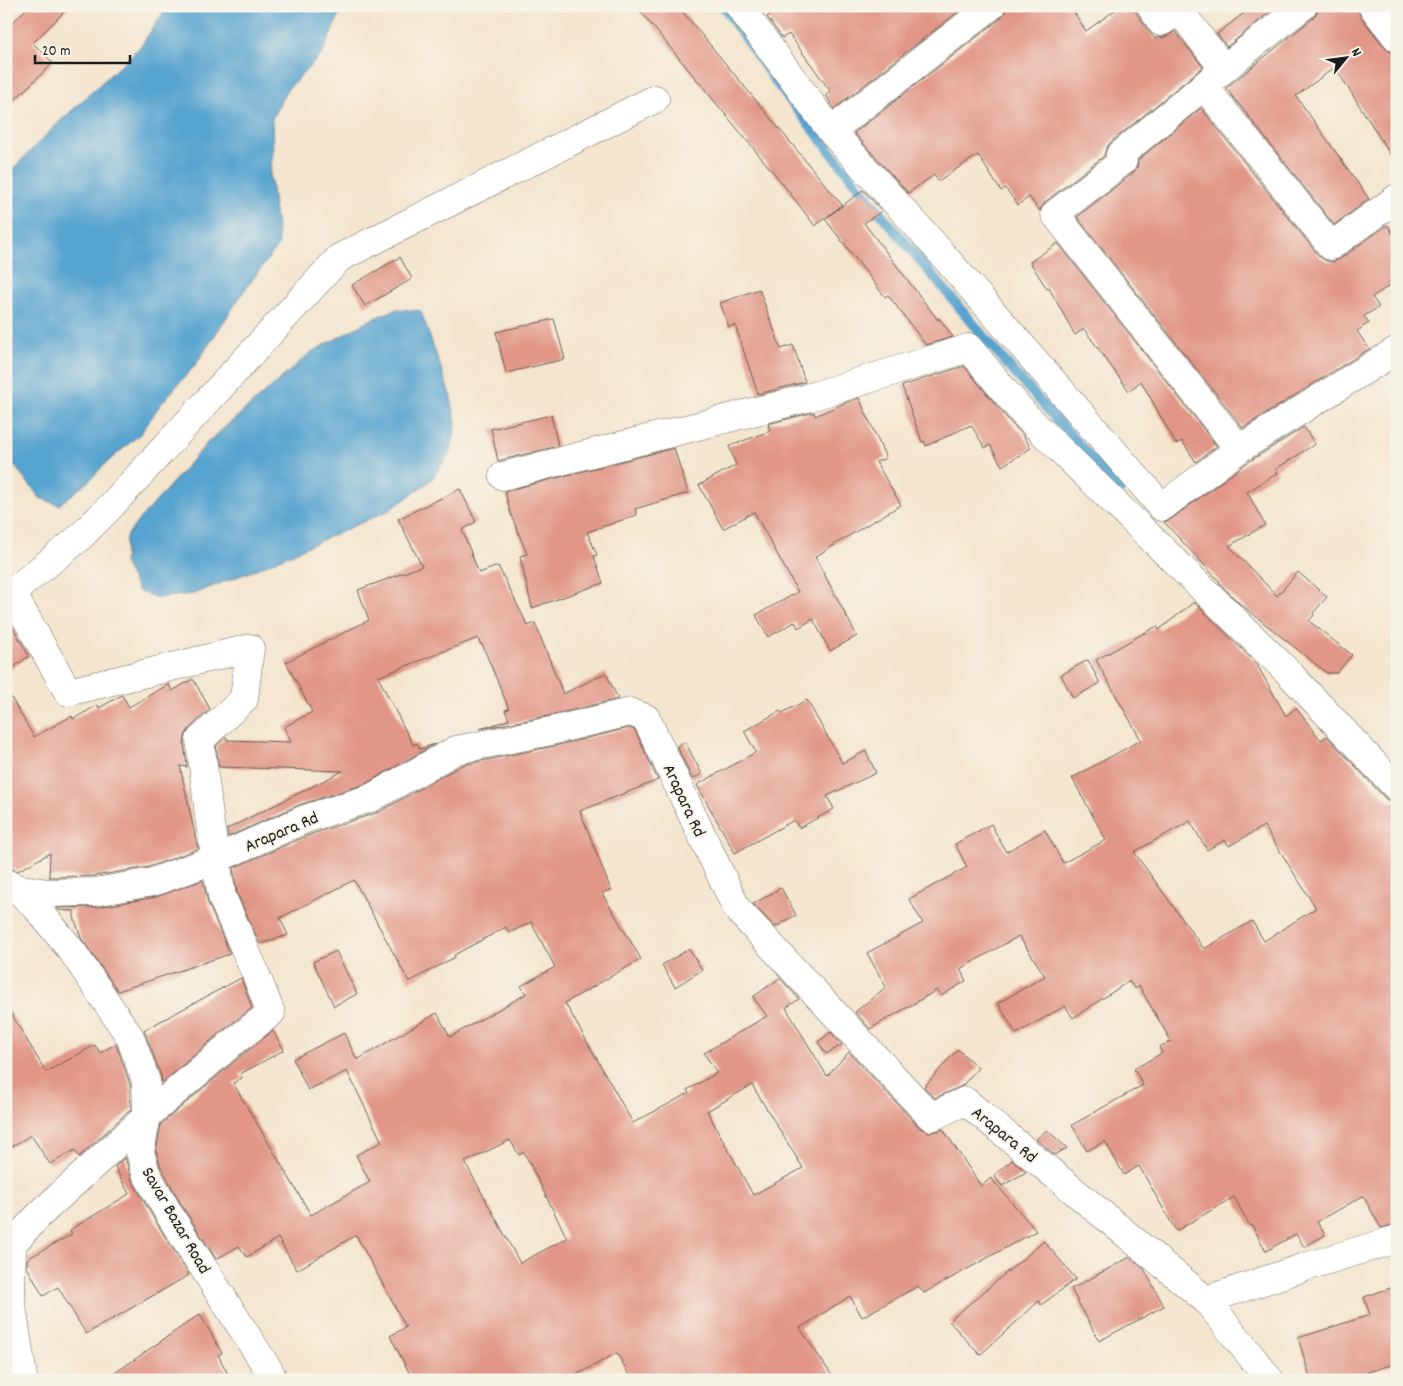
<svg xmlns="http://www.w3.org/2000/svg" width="1403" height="1386" viewBox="0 0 1403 1386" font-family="Dekko,sans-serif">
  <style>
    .water { fill: #56a3cf; stroke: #396076 }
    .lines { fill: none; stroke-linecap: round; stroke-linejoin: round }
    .stream { stroke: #56a3cf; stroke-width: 10 }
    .building { fill: #e19687; fill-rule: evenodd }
    .street-casing { stroke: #68625a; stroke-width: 29 }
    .street { stroke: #fff; stroke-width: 28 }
    .labels { text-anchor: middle; stroke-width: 4; stroke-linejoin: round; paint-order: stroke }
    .street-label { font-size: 18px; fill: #1c1c1c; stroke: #f7f3e8 }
  </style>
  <rect width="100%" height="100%" fill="#f7f3e8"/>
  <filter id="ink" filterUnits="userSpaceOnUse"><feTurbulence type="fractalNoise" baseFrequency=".02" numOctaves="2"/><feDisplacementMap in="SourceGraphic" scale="10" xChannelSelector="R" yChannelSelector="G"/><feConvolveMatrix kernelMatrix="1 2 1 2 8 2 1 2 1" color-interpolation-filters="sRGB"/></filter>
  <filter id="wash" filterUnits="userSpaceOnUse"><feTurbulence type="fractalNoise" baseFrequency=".0096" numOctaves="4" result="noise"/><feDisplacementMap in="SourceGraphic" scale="20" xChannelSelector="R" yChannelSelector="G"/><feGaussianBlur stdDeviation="1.12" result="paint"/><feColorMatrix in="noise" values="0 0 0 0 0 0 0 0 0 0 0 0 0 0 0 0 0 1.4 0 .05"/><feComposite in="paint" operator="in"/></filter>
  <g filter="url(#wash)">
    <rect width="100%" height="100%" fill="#f4e5ce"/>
    <!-- water -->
    <path class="water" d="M168,6H340L341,11L322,54L286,91L272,119L273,153L270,174L279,244L244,291L196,364L160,405L141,433L103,466L90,480L59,505L40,498L6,455V176L53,128L140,47Z
      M397,309L421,311L451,397L456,424L451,451L431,480L390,510L250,572L193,594L157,598L138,591L124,563L126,537L142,516L153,505L208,442L310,353L372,319Z"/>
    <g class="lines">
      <!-- stream -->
      <path class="stream" d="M723,6L777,84L870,201L1012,370L1120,490"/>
    </g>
    <g id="blocks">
      <!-- building -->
      <path class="building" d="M29,6H70L33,43L53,63L6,108V15L13,22Z
        M636,6H678L842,205L815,226L782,183Z
        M785,6H965L834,109L826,95L831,92L789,34L782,38L767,17Z
        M1006,6H1070L1086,31L1121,6H1132L1148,30L1155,39L1159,37L1162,38L1169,35L1175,31L1203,67L1110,143L1106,149L1104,156L1045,202L1041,208L1040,211L1029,197L1018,205L1005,188L1001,191L978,155L938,181L934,175L908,193L854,133L1001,18L1005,12Z
        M1253,6H1277L1227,47L1217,34Z
        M1318,6H1357L1360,16L1385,48L1391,52L1397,53V165L1335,67L1296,96L1369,199L1334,225L1226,88L1313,18L1317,12Z
        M1201,108L1319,256L1325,260L1332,262L1340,259L1387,225L1397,239V281L1372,297L1379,307L1364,316L1369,323L1357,331L1369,349L1243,428L1077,217L1133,173L1137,167L1138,160Z
        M863,190L882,211L864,223L938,320L939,318L953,337L926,345L888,295L885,297L825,219Z
        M1058,243L1217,446L1196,462L1182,441L1176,444L1141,381L1129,391L1084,329L1075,335L1049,288L1047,289L1030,262Z
        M400,257L412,279L365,306L352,285Z
        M759,289L781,349L793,345L805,382L758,394L735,325L729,327L720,303Z
        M554,319L565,359L506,373L496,332Z
        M964,366L1011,423L1022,434L1031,448L1002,466L990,445L985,448L971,425L926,446L924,441L922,442L902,386Z
        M859,398L886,458L876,462L901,505L865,526L815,557L857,636L830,651L813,619L798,628L795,622L768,637L756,615L798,592L754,512L723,529L699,485L736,465L729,446L770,431L768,424L814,412L815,416L842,404Z
        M551,415L558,446L498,461L491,429Z
        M1304,427L1315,444L1276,469L1278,473L1247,492L1265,525L1229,546L1277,596L1298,572L1327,597L1313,613L1314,615L1309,621L1352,655L1337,673H1327L1239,603L1219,583L1220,582L1164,522L1171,519L1248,462Z
        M674,448L688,493L635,509L637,515L587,532L597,555L594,556L603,583L532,608L520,556L527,554L510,512L505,491Z
        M460,489L476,522L462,530L479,573L498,566L528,626L535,623L563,694L606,673L618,699L548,716L480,729L509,720L505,710L509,709L482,644L481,645L478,638L378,677L413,745L417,743L420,749L435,744L365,784L299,805L228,837L227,829L343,771L219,767L216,746L226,737L227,740L291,742L284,727L312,712L286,662L369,620L358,590L422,566L398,519Z
        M1194,602L1256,663L1286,716L1296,708L1321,740L1327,736L1386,799L1392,803H1397V1224L1381,1228L1363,1196L1317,1222L1325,1235L1304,1247L1296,1234L1266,1251L1252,1225L1250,1226L1234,1197L1176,1231L1139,1166L1124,1175L1105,1141L1087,1151L1072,1125L1143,1085L1134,1069L1162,1053L1159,1047L1171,1041L1139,986L1135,989L1129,981L1073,1018L1065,1006L1016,1034L998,1003L1045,976L1019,936L960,969L966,981L941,996L937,990L870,1029L855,1012L886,987L867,953L923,923L909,899L967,867L955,844L991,824L1006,852L1045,830L1063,863L1106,840L1072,778L1141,740L1096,660L1157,626L1159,630ZM1190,821L1207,850L1225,840L1229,846L1264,826L1316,908L1264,941L1252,921L1204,949L1134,852Z
        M6,615L29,656L6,673Z
        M1088,660L1100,683L1073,698L1061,675Z
        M193,679L210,709L189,729L186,734L184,742L187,767L180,766L198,849L149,867L94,876L49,877L50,853L18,871L13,869L6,871V689L34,737L72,716L73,719L98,705L99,708L122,695L129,707L169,684L172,691Z
        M807,700L842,763L866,751L876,773L827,796L834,809L799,828L794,820L735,853L697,785L756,752L744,731L780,711L782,713Z
        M629,728L635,730L658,780L580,811L611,890L602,893L641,959L565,1003L633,1123L689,1093L687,1090L717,1073L704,1053L767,1016L753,997L780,978L799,999L786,1008L827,1076L849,1052L920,1128L929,1132L937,1131L943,1129L981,1186L991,1178L1036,1231L924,1293L918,1286L862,1317L850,1296L800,1328L835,1380H632L617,1353L567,1380H413L390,1336L406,1327L356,1235L297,1270L278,1238L247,1257L239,1246L216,1259L182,1206L161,1167L156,1151L161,1124L242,1055L273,1031L284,1050L240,1074L242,1078L233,1083L311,1215L370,1182L356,1155L382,1142L347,1071L308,1090L293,1059L344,1033L357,1060L437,1013L450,1037L526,994L521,986L555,967L531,922L509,933L506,927L454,955L455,957L409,982L354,880L280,918L288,935L260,944L237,893L233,868L311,834L379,812L462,765L554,746ZM752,1085L803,1168L753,1195L707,1111ZM510,1140L519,1155L524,1152L567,1238L520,1263L465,1162Z
        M685,742L702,774L692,779L677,746Z
        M203,880L208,903L230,954L118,991L81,938L74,917V911L59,910L57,908L98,907L156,897Z
        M781,888L796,915L775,927L753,904Z
        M689,949L702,970L675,987L662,965Z
        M336,951L357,994L334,1006L313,962Z
        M241,978L252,1008L222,1031L162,1083L161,1076L144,1030Z
        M6,1005L46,1072L95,1045L100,1053L116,1044L130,1084L131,1109L79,1157L75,1150L50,1164L31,1135L6,1150Z
        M831,1032L842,1045L826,1054L818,1042Z
        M958,1049L978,1068L962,1086L935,1098L924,1087Z
        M1047,1130L1067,1148L1055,1155L1036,1139Z
        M125,1157L132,1181L156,1222L189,1275L86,1334L58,1287L43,1296L27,1267V1259L72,1234L70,1230L129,1194L115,1167Z
        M1012,1160L1026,1172L1002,1186L994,1175Z
        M1044,1241L1076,1279L1041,1305L1039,1301L980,1355L949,1321Z
        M1130,1257L1144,1269L1164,1306L1099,1341L1071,1289Z
        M1397,1286V1363L1343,1380H1311L1298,1338L1370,1315L1364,1297Z
        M200,1314L222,1353L218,1355L231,1380H105Z"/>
    </g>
  </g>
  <g filter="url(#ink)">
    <use href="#blocks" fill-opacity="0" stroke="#68625a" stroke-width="1"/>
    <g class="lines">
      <defs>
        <path id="street" d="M739,6L831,131L929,239L1162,507L1239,449L1397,350
          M1151,6L1161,22L1179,10L1224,69
          M1372,6L1397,38
          M1204,86L1331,246L1397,198
          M831,131L991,6
          M1239,449L1055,214L1123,161L1120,155L1252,46L1303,6
          M503,476L807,398L969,348L1023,413L1287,671L1397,788
          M12,593L68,692L250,648L244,699L200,740L210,824L222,897L255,972L271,1013L232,1043L147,1116L39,1215L12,1244L11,1300L23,1377L20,1380
          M6,597L78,539L111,506L339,258L655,99
          M12,885L16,888L36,907L72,951L130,1037L146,1081L147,1116L140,1152L146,1173L169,1214L270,1372L273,1380
          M16,888L48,893L95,892L153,882L216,859L305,819L371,798L456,750L551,731L630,712L646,718L737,909L931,1117L965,1101L1206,1300L1270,1380
          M1206,1300L1305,1267L1397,1239"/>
      </defs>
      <!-- street casing -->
      <use href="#street" class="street-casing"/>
      <!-- street -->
      <use href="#street" class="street"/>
    </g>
  </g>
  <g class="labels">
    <!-- street labels -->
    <g class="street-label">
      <text transform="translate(685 800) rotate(65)" y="6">Arapara Rd</text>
      <text transform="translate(281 831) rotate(-23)" y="6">Arapara Rd</text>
      <text transform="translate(1005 1134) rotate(39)" y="6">Arapara Rd</text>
      <text transform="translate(177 1220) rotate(60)" y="6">Savar Bazar Road</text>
    </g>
  </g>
  <!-- margin -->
  <rect width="1403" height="1386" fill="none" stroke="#f7f3e8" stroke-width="25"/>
  <!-- north arrow -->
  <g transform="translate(1346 58) rotate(61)" stroke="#f7f3e8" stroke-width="4" paint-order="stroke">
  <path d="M0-4L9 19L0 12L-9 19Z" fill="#1c1c1c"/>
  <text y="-8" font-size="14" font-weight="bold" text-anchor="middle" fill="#1c1c1c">N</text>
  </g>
  <!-- scale -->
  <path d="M35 55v8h95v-8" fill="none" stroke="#1c1c1c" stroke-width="2.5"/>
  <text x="42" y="55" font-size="15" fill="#1c1c1c" stroke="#f7f3e8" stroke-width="4" paint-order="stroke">20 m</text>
</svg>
